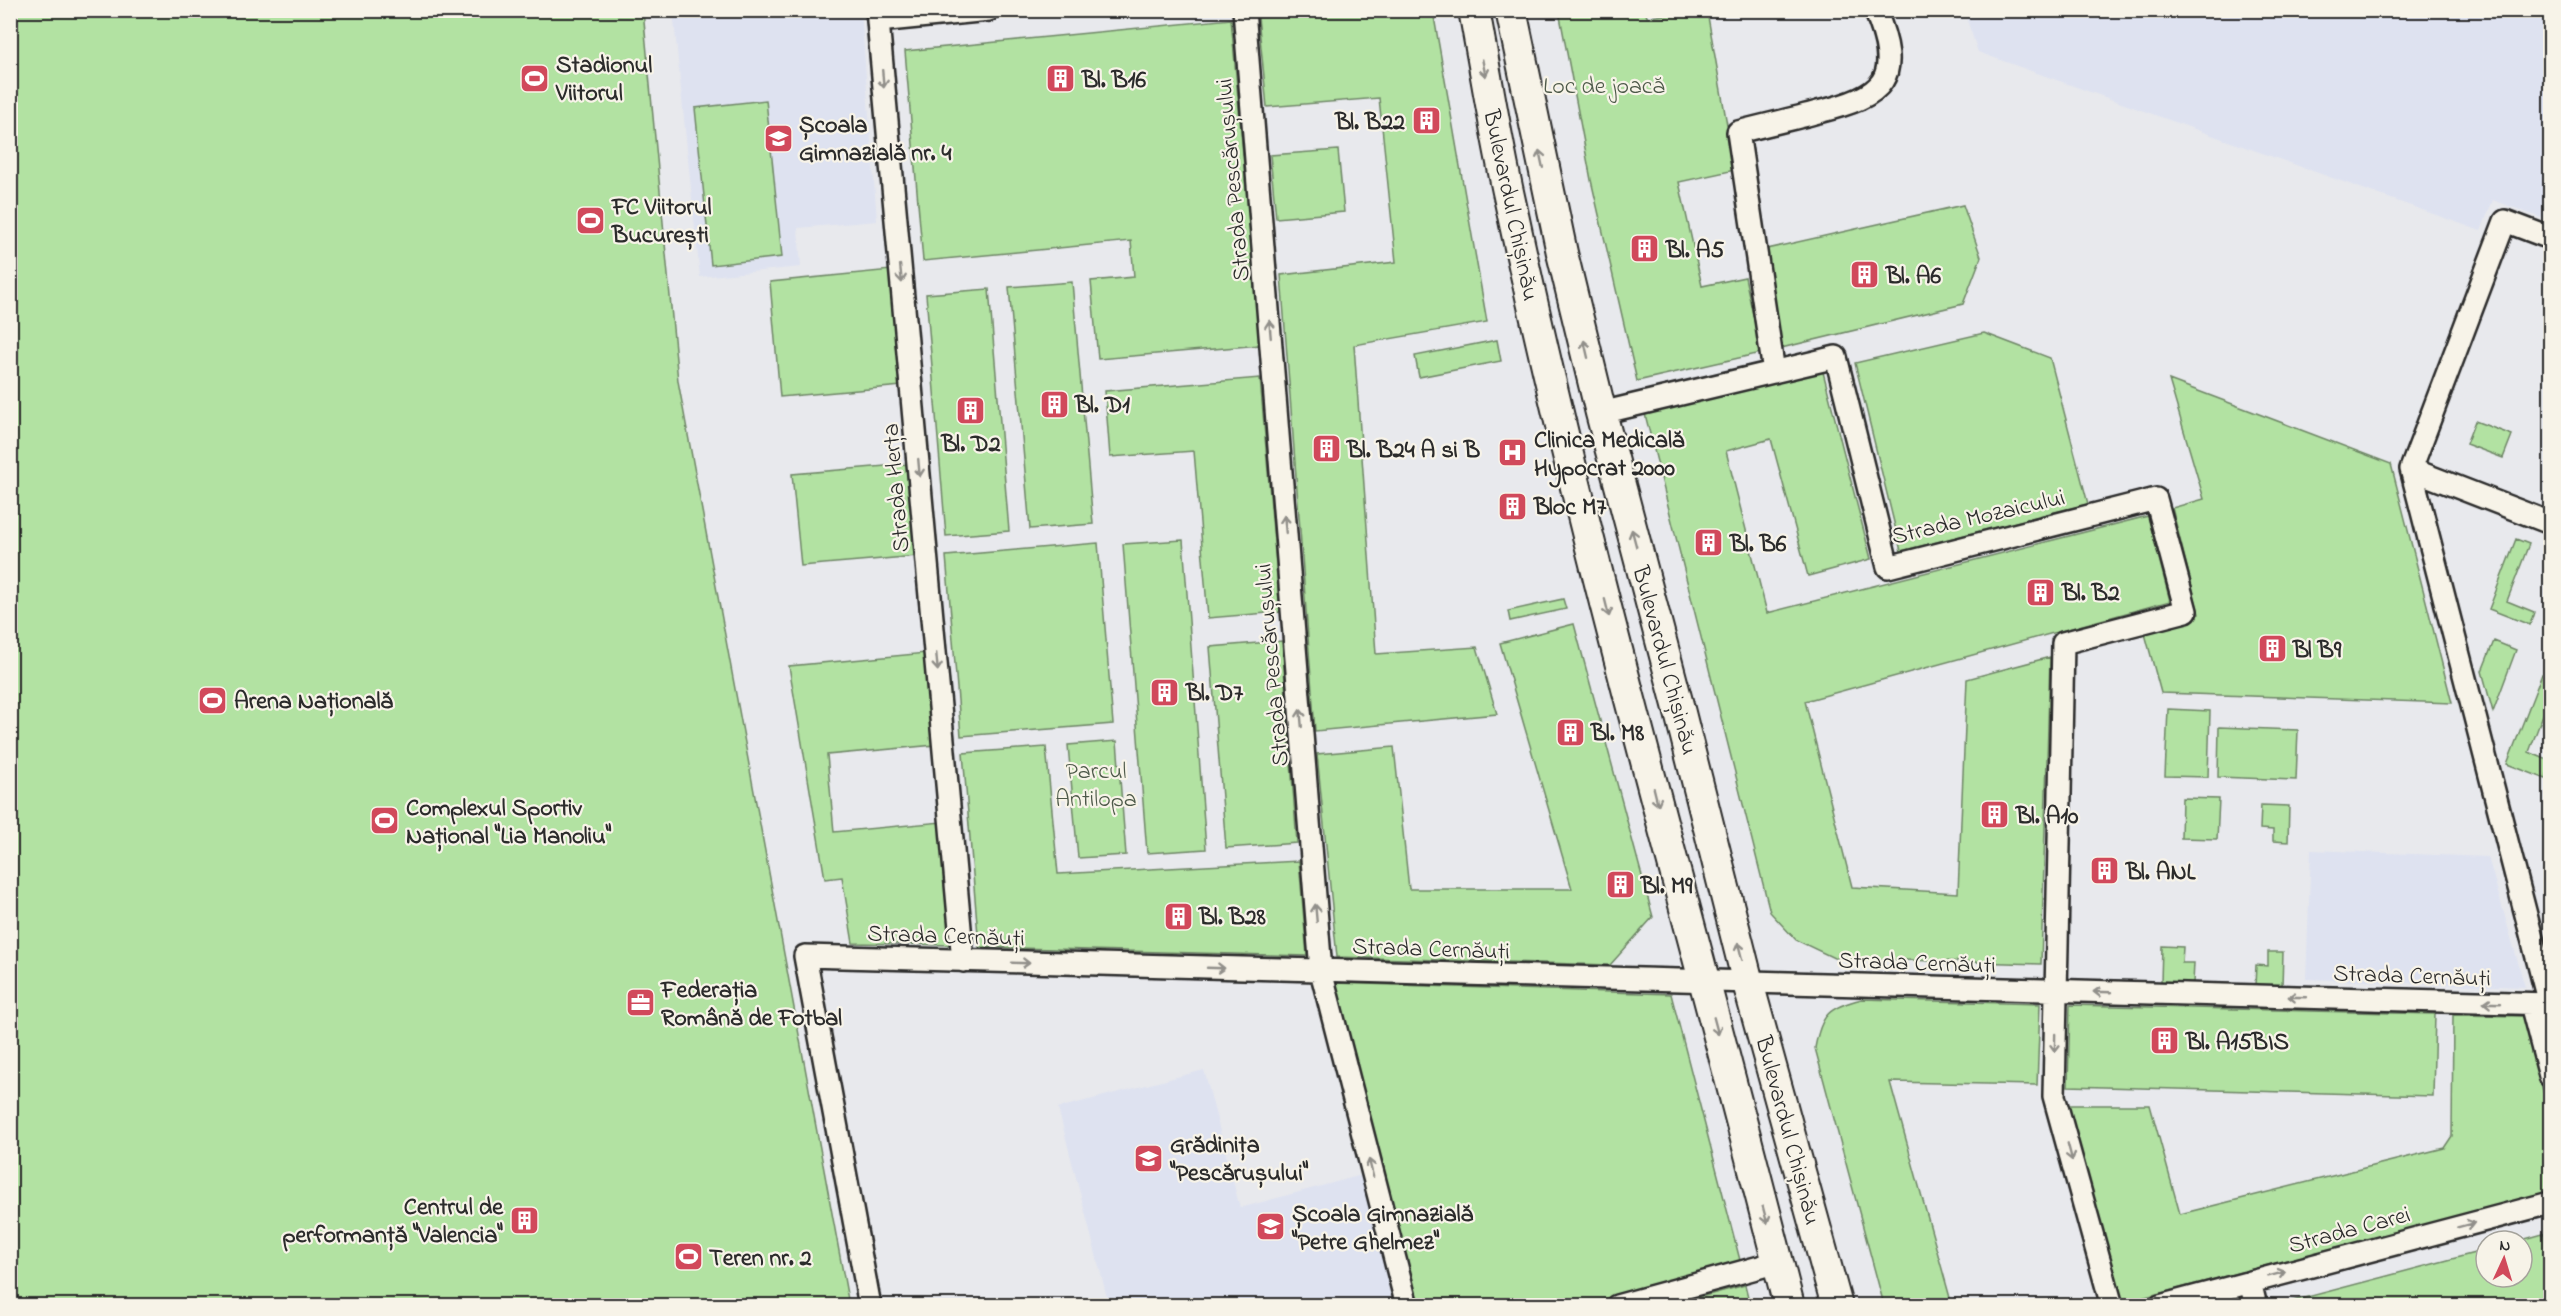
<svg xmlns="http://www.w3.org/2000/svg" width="2561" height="1316" viewBox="0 0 2561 1316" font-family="'Indie Flower',sans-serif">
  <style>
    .built { fill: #dee2f0 }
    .green { fill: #b2e2a2; stroke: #6e8666; stroke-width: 1.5 }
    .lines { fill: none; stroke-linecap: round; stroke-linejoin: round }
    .street-casing { stroke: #2b2b2b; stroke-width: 26 }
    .secondary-casing { stroke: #2b2b2b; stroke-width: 34 }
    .street { stroke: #f7f3e8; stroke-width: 21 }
    .secondary { stroke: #f7f3e8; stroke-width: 30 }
    .oneway { stroke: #918f8a }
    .labels { text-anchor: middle; stroke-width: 4.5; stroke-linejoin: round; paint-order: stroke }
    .poi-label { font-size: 24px; font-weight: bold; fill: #2b2b2b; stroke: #f7f3e8; text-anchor: start }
    .park-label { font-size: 24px; fill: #4d5949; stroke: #f7f3e8 }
    .street-label { font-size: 24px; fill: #2b2b2b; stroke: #f7f3e8 }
  </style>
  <rect width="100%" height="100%" fill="#e8e9ed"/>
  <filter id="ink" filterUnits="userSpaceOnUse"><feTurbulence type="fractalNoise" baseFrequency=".0167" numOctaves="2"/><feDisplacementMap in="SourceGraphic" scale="12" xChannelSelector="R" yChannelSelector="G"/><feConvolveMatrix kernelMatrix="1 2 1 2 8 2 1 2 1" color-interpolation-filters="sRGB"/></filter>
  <g filter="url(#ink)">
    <!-- built -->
    <path class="built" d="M673,11H861L877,221L798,228L801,267L700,277Z
      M1964,11H2550V221L2493,200L2481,231L1978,52Z
      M2311,850L2488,857L2525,987L2306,979Z
      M1204,1070L1240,1208L1362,1175L1396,1305H1109L1058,1108Z"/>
    <!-- green -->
    <path class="green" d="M10,11H643L678,381L849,1305H11Z
      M1320,11H1433L1487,322L1354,345L1376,654L1477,647L1497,714L1315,731L1281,275L1396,262L1379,98L1267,107L1258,17Z
      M1559,11H1645L1647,17L1707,11L1735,170L1679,182L1702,286L1745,277L1761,353L1637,381L1591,180Z
      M1231,19L1260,345L1098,359L1091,281L1134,277L1131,241L923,261L905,51Z
      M766,100L782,257L711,265L695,108Z
      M1338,150L1344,212L1276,218L1270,155Z
      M1963,205L1981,257L1963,304L1777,349L1762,250Z
      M891,270L902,386L780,397L770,282Z
      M1072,282L1093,524L1030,529L1009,287Z
      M989,289L1009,531L946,536L926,294Z
      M1984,333L2050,358L2088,504L1901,551L1855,363Z
      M1497,340L1501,361L1419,377L1415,356Z
      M1823,372L1871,559L1808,576L1771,439L1726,451L1767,613L2148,516L2170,601L1805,701L1852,887L1958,893L1967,679L2050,657L2041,964L1834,958L1796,940L1770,912L1645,414Z
      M1260,378L1280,612L1208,618L1194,451L1110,457L1105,391Z
      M2169,380L2391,464L2452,703L2161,693L2144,630L2199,614L2172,508L2204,499Z
      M2475,421L2512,435L2503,458L2466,444Z
      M909,464L917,556L801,566L792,474Z
      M2516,539L2529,544L2507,601L2534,612L2530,625L2489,609Z
      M1183,540L1206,849L1147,853L1123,544Z
      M1098,543L1113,724L961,736L946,556Z
      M1563,599L1566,609L1510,621L1508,611Z
      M1574,624L1653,917L1610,965L1337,957L1317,754L1394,747L1409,889H1572L1500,643Z
      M1282,641L1297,843L1226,848L1210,647Z
      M2494,641L2516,650L2493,712L2482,671Z
      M926,653L935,745L827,755L834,832L942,822L952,945L853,943L842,877L825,879L789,666Z
      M2542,674L2550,678V696L2529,752L2550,761L2546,779L2507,764Z
      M2168,709L2210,711L2208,777L2165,776Z
      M2219,727L2298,730L2296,780L2218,777Z
      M1117,741L1126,855L1078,858L1068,745Z
      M1046,747L1058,874L1299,861L1307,956L979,947L963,753Z
      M2182,798L2219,799L2217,839L2181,838Z
      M2261,805L2289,806L2288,842L2273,841V830L2260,829Z
      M2162,946L2183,947L2182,963H2194L2193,983L2161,982Z
      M2268,952H2283L2282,986H2255L2256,965L2268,966Z
      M1334,983L1671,994L1741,1264L1582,1305H1417Z
      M1862,999L2040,1004L2037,1085L1890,1082L1952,1305H1884L1815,1048C1821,1014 1829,1007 1862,999Z
      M2070,1005L2435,1014L2433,1096L2068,1086Z
      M2453,1015L2522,1016L2550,1116V1192L2122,1303L2067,1105H2150L2180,1214L2444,1148L2452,1136Z
      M2550,1232V1305H2277L2486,1250V1277H2522V1241H2518Z
      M1745,1285L1750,1305L1679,1306L1678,1303Z"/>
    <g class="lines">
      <defs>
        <path id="street" d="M877,10L963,961
          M1244,10L1321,971L1407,1306
          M878,21L989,10
          M1774,372L1738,132C1765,125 1792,119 1818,112C1885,96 1904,79 1875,10
          M1601,413L1836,357L1888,567L2156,499L2186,611L2063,643L2054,1096L2112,1306
          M2411,469L2550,523
          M2531,1004L2550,1076
          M2549,1004L2411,469L2505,221L2550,238
          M2250,1282L2256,1306
          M870,1306L805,956L2550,1004
          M1617,1306L1778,1262
          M2160,1306L2550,1203"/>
        <path id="secondary" d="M1474,10C1486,74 1496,138 1510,201C1589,573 1696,937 1789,1306
          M1511,10L1562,253L1601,413L1678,705L1748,983L1837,1306"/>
      </defs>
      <!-- street casing -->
      <use href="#street" class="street-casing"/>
      <!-- secondary casing -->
      <use href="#secondary" class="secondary-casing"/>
      <!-- street -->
      <use href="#street" class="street"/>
      <!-- secondary -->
      <use href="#secondary" class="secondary"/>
    </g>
    <!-- one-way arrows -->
    <defs><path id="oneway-shaft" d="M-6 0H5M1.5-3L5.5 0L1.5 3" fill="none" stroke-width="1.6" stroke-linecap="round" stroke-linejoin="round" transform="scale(1.5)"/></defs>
    <g class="oneway">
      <use href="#oneway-shaft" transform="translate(1484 68) rotate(79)"/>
      <use href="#oneway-shaft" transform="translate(883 79) rotate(85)"/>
      <use href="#oneway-shaft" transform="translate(1541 159) rotate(-102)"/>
      <use href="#oneway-shaft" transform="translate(901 274) rotate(84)"/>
      <use href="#oneway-shaft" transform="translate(1270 329) rotate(-95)"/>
      <use href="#oneway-shaft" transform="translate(1586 349) rotate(-103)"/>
      <use href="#oneway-shaft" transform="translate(919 468) rotate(85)"/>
      <use href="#oneway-shaft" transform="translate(1285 524) rotate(-95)"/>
      <use href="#oneway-shaft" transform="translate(1634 538) rotate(-105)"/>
      <use href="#oneway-shaft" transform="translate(1607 608) rotate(76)"/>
      <use href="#oneway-shaft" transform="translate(937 662) rotate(85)"/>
      <use href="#oneway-shaft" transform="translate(1301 718) rotate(-95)"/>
      <use href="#oneway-shaft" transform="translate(1656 797) rotate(76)"/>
      <use href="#oneway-shaft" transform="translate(1316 913) rotate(-95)"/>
      <use href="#oneway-shaft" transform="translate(1740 951) rotate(-104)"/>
      <use href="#oneway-shaft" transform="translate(1021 963) rotate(2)"/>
      <use href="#oneway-shaft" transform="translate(1216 968) rotate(2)"/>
      <use href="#oneway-shaft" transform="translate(2102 992) rotate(-178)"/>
      <use href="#oneway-shaft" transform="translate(2297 997) rotate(-178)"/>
      <use href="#oneway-shaft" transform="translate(2492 1003) rotate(-178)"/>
      <use href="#oneway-shaft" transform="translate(1716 1026) rotate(75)"/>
      <use href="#oneway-shaft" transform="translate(2055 1043) rotate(91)"/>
      <use href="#oneway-shaft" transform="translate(2070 1152) rotate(75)"/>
      <use href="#oneway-shaft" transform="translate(1371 1168) rotate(-104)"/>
      <use href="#oneway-shaft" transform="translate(1765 1215) rotate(75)"/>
      <use href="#oneway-shaft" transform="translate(2466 1225) rotate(-15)"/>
      <use href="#oneway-shaft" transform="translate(2277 1274) rotate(-15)"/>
    </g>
  </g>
  <!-- icons -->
  <defs>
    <symbol id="stadium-square" viewBox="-11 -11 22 22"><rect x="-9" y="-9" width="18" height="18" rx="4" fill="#d1495b" stroke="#f7f3e8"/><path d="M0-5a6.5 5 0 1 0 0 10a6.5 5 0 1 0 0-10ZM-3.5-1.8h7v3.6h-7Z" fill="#fff"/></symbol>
    <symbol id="building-square" viewBox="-11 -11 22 22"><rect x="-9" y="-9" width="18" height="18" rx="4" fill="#d1495b" stroke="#f7f3e8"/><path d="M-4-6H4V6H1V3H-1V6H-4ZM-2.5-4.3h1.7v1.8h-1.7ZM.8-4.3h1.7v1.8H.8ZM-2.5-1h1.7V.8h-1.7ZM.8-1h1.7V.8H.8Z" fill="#fff"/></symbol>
    <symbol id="school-square" viewBox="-11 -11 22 22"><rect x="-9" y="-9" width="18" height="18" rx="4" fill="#d1495b" stroke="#f7f3e8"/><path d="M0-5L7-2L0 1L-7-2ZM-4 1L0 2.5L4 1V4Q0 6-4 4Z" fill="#fff"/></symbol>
    <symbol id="hospital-square" viewBox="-11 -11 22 22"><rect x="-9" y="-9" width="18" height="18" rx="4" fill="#d1495b" stroke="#f7f3e8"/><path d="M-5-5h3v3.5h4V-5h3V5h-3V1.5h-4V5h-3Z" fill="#fff"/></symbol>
    <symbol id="office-square" viewBox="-11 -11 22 22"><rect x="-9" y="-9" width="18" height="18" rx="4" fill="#d1495b" stroke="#f7f3e8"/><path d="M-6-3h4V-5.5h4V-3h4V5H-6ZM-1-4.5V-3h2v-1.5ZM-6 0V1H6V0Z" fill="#fff"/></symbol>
  </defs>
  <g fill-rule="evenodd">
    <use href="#stadium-square" x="518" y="62" width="33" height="33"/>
    <use href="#building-square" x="1044" y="62" width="33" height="33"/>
    <use href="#building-square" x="1410" y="104" width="33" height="33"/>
    <use href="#school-square" x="762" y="122" width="33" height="33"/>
    <use href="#stadium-square" x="574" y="204" width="33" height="33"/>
    <use href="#building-square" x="1628" y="232" width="33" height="33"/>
    <use href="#building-square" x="1848" y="258" width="33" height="33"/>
    <use href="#building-square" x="1038" y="388" width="33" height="33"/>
    <use href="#building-square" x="954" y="394" width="33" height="33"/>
    <use href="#building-square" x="1310" y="432" width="33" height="33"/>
    <use href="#hospital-square" x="1496" y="436" width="33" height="33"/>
    <use href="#building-square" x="1496" y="490" width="33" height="33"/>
    <use href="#building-square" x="1692" y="526" width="33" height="33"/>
    <use href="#building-square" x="2024" y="576" width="33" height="33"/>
    <use href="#building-square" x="2256" y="632" width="33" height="33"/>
    <use href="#building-square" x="1148" y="676" width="33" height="33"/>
    <use href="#stadium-square" x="196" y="684" width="33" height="33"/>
    <use href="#building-square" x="1554" y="716" width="33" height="33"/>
    <use href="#building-square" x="1978" y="798" width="33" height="33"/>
    <use href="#stadium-square" x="368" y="804" width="33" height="33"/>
    <use href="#building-square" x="2088" y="854" width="33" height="33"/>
    <use href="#building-square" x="1604" y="868" width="33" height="33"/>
    <use href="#building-square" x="1162" y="900" width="33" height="33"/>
    <use href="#office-square" x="624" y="986" width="33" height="33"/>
    <use href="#building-square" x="2148" y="1024" width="33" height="33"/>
    <use href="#school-square" x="1132" y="1142" width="33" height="33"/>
    <use href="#building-square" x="508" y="1204" width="33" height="33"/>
    <use href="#school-square" x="1254" y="1210" width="33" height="33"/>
    <use href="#stadium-square" x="672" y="1240" width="33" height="33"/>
  </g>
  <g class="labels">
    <!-- poi labels -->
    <g class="poi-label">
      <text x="556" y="72">Stadionul<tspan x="556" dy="28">Viitorul</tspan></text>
      <text x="1082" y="87">Bl. B16</text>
      <text x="1405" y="129" text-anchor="end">Bl. B22</text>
      <text x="799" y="132">Școala<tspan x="799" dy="28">Gimnazială nr. 4</tspan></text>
      <text x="612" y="214">FC Viitorul<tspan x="612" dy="28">București</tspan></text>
      <text x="1666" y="257">Bl. A5</text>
      <text x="1886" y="283">Bl. A6</text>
      <text x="1075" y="412">Bl. D1</text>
      <text x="1534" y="447">Clinica Medicală<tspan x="1534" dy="28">Hypocrat 2000</tspan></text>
      <text x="971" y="451" text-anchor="middle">Bl. D2</text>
      <text x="1347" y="457">Bl. B24 A si B</text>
      <text x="1534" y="514">Bloc M7</text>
      <text x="1730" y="551">Bl. B6</text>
      <text x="2062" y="600">Bl. B2</text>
      <text x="2293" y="657">Bl B9</text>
      <text x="1186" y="700">Bl. D7</text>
      <text x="234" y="708">Arena Națională</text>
      <text x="1591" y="740">Bl. M8</text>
      <text x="406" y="815">Complexul Sportiv<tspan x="406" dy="28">Național "Lia Manoliu"</tspan></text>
      <text x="2016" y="823">Bl. A10</text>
      <text x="2126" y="879">Bl. ANL</text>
      <text x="1641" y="893">Bl. M9</text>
      <text x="1199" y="924">Bl. B28</text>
      <text x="661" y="997">Federația<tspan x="661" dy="28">Română de Fotbal</tspan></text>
      <text x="2186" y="1049">Bl. A15BIS</text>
      <text x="1170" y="1152">Grădinița<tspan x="1170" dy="28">"Pescărușului"</tspan></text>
      <text x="503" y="1214" text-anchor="end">Centrul de<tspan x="503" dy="28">performanță "Valencia"</tspan></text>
      <text x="1292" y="1221">Școala Gimnazială<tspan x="1292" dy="28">"Petre Ghelmez"</tspan></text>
      <text x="709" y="1265">Teren nr. 2</text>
    </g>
    <!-- park labels -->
    <g class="park-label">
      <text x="1604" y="93">Loc de joacă</text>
      <text x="1096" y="778">Parcul<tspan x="1096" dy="28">Antilopa</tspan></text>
    </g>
    <!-- street labels -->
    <g class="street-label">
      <text transform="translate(1232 180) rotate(-95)" y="8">Strada Pescărușului</text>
      <text transform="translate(1512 205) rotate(78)" y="8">Bulevardul Chișinău</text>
      <text transform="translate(895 488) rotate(-95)" y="8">Strada Herța</text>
      <text transform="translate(1978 516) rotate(-13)" y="8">Strada Mozaicului</text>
      <text transform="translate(1666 660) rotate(75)" y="8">Bulevardul Chișinău</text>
      <text transform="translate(1271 665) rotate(-95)" y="8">Strada Pescărușului</text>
      <text transform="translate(946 935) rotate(2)" y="8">Strada Cernăuți</text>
      <text transform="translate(1431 948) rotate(2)" y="8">Strada Cernăuți</text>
      <text transform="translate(1917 962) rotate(2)" y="8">Strada Cernăuți</text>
      <text transform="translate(2412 975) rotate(2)" y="8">Strada Cernăuți</text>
      <text transform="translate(1789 1130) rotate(75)" y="8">Bulevardul Chișinău</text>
      <text transform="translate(2349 1229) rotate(-15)" y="8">Strada Carei</text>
    </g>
  </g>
  <!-- margin -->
  <rect width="2561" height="1316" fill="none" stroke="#f7f3e8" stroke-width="36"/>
  <rect x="18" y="18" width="2525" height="1280" fill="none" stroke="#2b2b2b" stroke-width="2" filter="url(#ink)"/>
  <!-- north arrow -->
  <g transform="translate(2504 1259) rotate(4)"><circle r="28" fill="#f7f3e8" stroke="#a5a39c" stroke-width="1.5"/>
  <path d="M0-4.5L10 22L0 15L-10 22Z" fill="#d1495b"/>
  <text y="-9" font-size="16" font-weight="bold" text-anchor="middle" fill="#2b2b2b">N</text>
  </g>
</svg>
